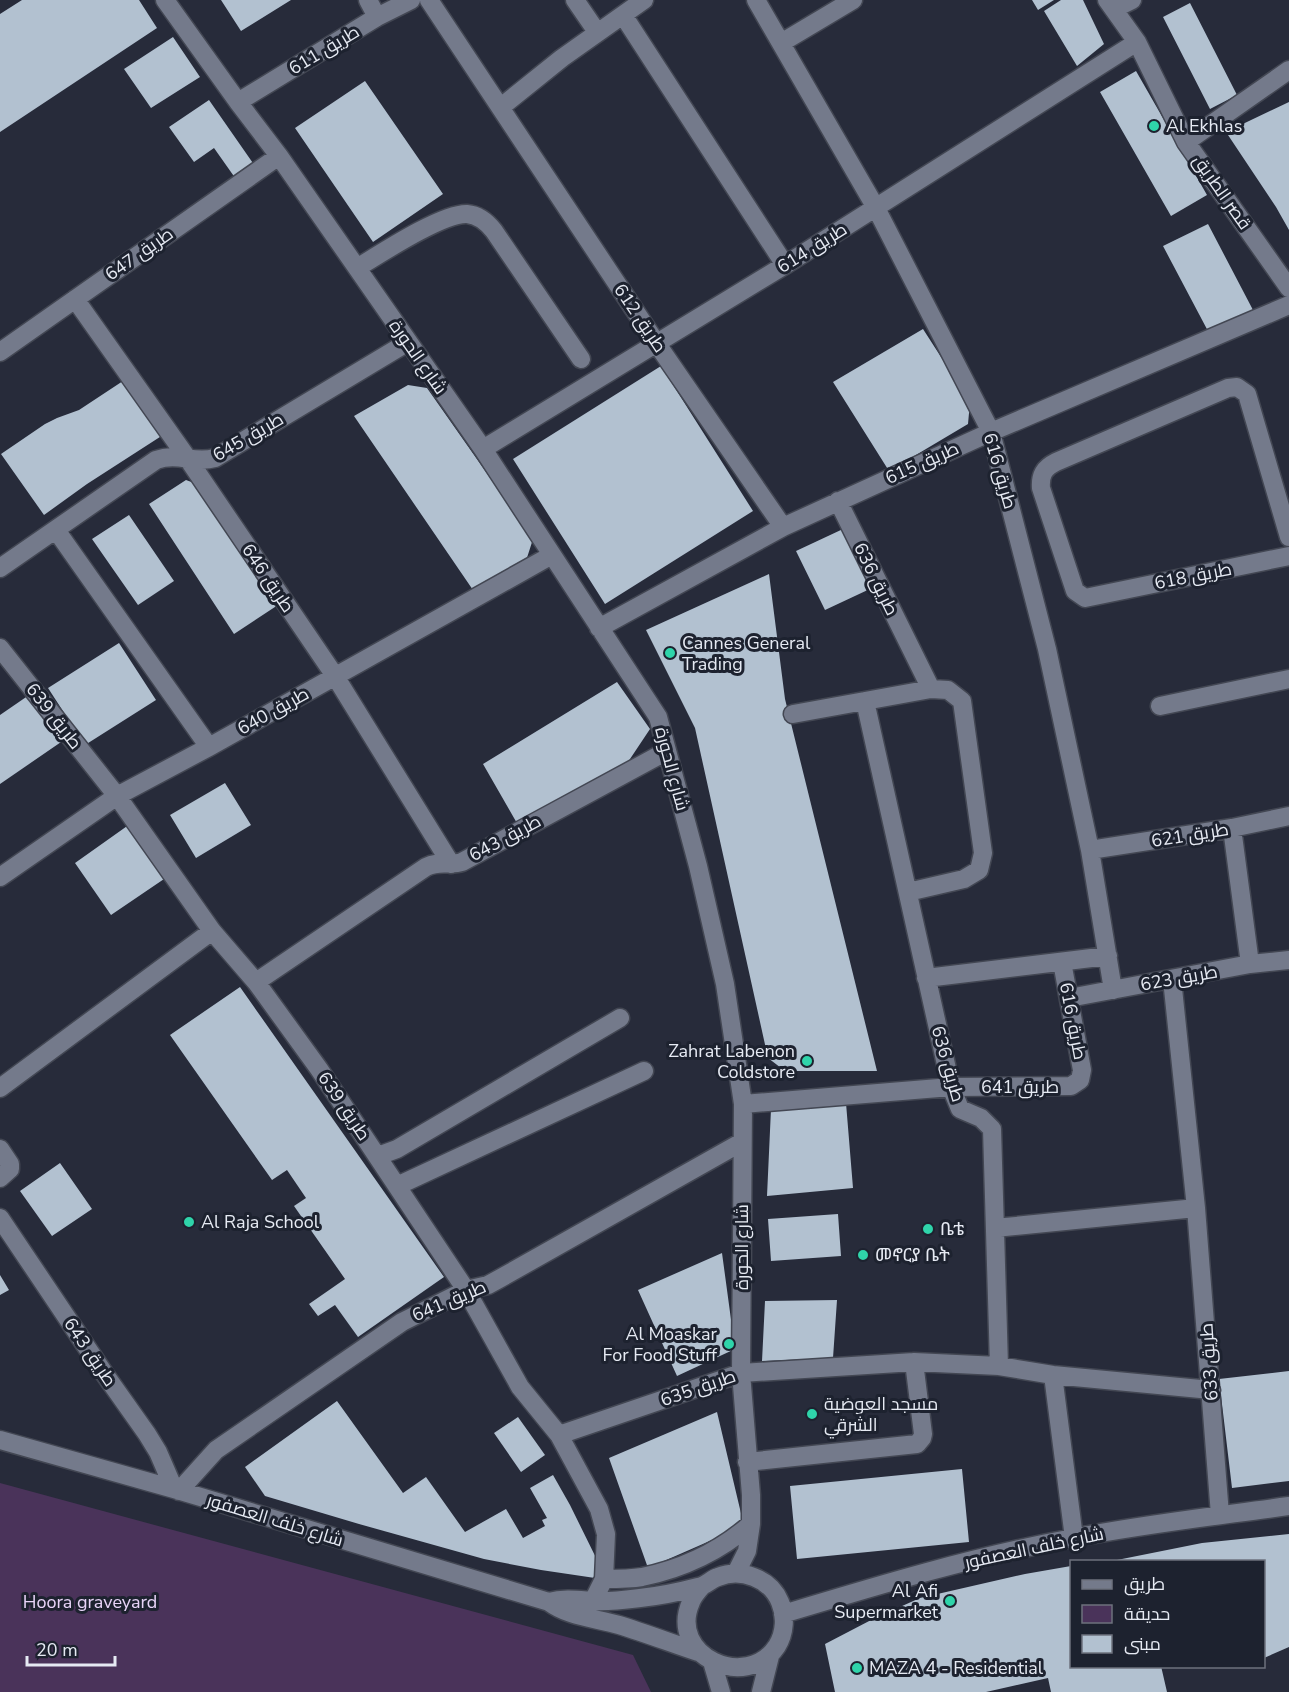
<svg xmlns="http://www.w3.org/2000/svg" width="1289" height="1692" viewBox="0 0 1289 1692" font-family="'Nunito Sans',Cairo,'Noto Sans Ethiopic',sans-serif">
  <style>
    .green { fill: #4a335a }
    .building { fill: #b2c1d0 }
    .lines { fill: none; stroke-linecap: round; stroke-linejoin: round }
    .minor-casing { stroke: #434753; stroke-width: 21 }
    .minor { stroke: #747a8b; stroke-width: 18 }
    .poi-dot { fill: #2fd4aa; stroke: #1d222f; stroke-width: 2 }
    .labels { text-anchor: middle; stroke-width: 6; stroke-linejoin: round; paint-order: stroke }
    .street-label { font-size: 18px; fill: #e6eaf3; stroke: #1d222f }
    .poi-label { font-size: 18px; fill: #e6eaf3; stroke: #1d222f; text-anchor: start }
    .park-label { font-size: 18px; fill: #e8d4f8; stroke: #1d222f }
  </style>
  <rect width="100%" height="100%" fill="#272b3a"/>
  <!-- green -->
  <path class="green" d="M0,1483L633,1655L651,1692H0Z"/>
  <!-- building -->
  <path class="building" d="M22,0H139L157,28L0,132V14Z
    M221,0H291L241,31Z
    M1032,0H1054L1038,10Z
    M1061,0H1083L1104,44L1077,66L1044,11Z
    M1190,3L1237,95L1210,109L1163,17Z
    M173,37L200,77L151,108L124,69Z
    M1136,71L1207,195L1171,216L1100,92Z
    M365,81L443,194L373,242L295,128Z
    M209,100L257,169L238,182L214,148L194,162L169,127Z
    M1289,102V230L1276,207L1226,132Z
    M1208,224L1253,310L1209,333L1163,246Z
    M923,329L970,402L968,424L889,471L833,382Z
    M661,366L753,511L605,604L513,459Z
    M126,379L163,435L87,484L44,515L1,454L45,424L57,418L79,410Z
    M408,385L427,388L533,539L525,564L475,593L354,416Z
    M186,480L205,487L281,603L234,634L149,504Z
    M129,515L174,581L138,605L92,539Z
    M843,529L872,588L825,610L796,551Z
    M769,574L785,699L877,1071H785L768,1058L695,728L646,630Z
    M119,643L156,700L85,745L48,688Z
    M617,682L650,729L628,762L518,825L483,764Z
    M32,693L64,740L0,784V715Z
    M225,783L251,825L196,858L170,815Z
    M130,824L167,877L111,915L75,863Z
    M240,987L444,1277L358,1337L335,1305L318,1316L309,1304L345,1279L294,1206L306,1198L287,1170L272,1180L170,1035Z
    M846,1103L853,1188L767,1196L771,1109Z
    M60,1163L92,1209L52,1236L20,1191Z
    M838,1214L841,1256L771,1261L768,1219Z
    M722,1253L735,1349L677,1376L638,1290Z
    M0,1275L9,1290L0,1295Z
    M837,1300L833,1358L762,1361L765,1301Z
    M1289,1371V1481L1232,1488L1219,1379Z
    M337,1401L403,1493L426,1477L465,1532L506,1509L523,1538L545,1526L542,1520L547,1518L530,1488L553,1475L570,1505L604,1574L595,1578L541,1570L484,1559L359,1524L265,1496L245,1467Z
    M717,1412L744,1526L648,1568L609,1458Z
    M518,1417L545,1455L521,1472L494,1433Z
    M962,1469L969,1542L797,1559L790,1486Z
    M1289,1534V1647L1264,1658V1562H1107L1202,1543Z
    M1071,1566V1666H1161L1167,1692H1051L1048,1678L986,1692H835L825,1644L873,1619L920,1598L1025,1574Z"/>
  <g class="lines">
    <defs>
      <path id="minor" d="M165,0L238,102L279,156L483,449L658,717L698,866L725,984L743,1104L741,1373L751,1495V1524L747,1551L736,1573
        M368,0L377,17
        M429,0L657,344L783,527
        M575,0L597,32
        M756,0L876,208L991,432L1047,649L1090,850L1113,990
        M1107,0L1137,42L1186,142L1289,288
        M1114,9L1132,0
        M623,15L785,265
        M781,43L853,0
        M238,102L377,17L411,0
        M501,107L562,58L644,0
        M1186,142L1289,70
        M357,268C380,254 442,213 467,214C479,215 487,222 494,231L581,359
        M75,299L188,459L335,676L451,864
        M0,352L279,156
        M483,449L785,265L1137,42
        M838,501L931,689
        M56,530L209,747
        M1289,537L1247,394L1237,387L1228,388L1056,462C1044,468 1040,475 1041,488L1075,591L1085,598L1289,556
        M0,568L156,460C178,452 194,464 215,458L408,342
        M599,628L783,527L991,432L1289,305
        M0,648L117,796L212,931L256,982L319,1069L466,1290L520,1387L559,1435L599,1509L606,1534L604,1579L593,1601
        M865,701L951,1087L960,1109L981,1118L992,1129L999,1366
        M1160,706L1289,679
        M793,714L931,689L948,690L962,701L983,853L979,870L964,879L908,892
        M1232,828L1250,964
        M1090,850L1232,828L1289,816
        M0,877L117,796L209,747L552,555
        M926,978L1108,956
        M1172,979L1196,1208L1220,1515
        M256,982L426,867C439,860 450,866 462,862L667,751
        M1069,998L1250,964L1289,960
        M0,1088L212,931
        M743,1104L951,1087L1071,1086L1080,1080L1082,1070L1062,962
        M0,1149L10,1164V1169L0,1178
        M378,1156L397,1149L620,1018
        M397,1186L644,1071
        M0,1218L106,1376L147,1434L158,1452L174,1489
        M995,1228L1196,1208
        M1053,1375L1074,1538
        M559,1435L741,1373L914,1362L999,1366L1053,1375L1211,1390
        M0,1440L174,1489L549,1602C569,1617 595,1618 619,1625C645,1633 671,1643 698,1652
        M747,1462L917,1444L922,1438L923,1434L914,1362
        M179,1491L216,1450L402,1322L466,1290L488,1285L499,1279L742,1142
        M604,1579C616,1579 630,1579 642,1577C681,1569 720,1551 751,1524
        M549,1602C564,1598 578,1600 594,1601C609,1602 624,1600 640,1598C659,1596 679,1592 698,1587C706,1586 711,1579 718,1577C741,1568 770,1578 780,1602C786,1616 785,1633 777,1646C747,1692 667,1656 691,1602C693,1596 698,1591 701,1587
        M783,1614C879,1585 975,1556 1073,1538C1144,1524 1217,1516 1289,1506
        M713,1665L721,1692
        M761,1692L770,1656"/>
    </defs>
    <!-- minor casing -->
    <use href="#minor" class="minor-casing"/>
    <!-- minor -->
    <use href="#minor" class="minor"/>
  </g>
  <!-- markers -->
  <g class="poi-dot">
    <circle cx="1154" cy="126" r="6"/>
    <circle cx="670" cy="653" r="6"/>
    <circle cx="807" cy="1061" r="6"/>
    <circle cx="189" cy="1222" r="6"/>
    <circle cx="928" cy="1229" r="6"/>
    <circle cx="863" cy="1255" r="6"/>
    <circle cx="729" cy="1344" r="6"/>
    <circle cx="812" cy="1414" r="6"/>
    <circle cx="950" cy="1601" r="6"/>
    <circle cx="857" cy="1668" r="6"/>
  </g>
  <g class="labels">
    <!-- street labels -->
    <g class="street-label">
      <text transform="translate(324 50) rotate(-31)" y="6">طريق 611</text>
      <text transform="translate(1222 192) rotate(55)" y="6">قصر الطريق</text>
      <text transform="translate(812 248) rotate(-32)" y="6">طريق 614</text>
      <text transform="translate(139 254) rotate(-35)" y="6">طريق 647</text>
      <text transform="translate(640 318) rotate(56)" y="6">طريق 612</text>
      <text transform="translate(418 357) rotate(55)" y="6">شارع الحورة</text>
      <text transform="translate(248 437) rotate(-30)" y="6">طريق 645</text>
      <text transform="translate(922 463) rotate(-24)" y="6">طريق 615</text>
      <text transform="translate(1000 471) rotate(74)" y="6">طريق 616</text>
      <text transform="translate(1193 576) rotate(-11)" y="6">طريق 618</text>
      <text transform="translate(268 578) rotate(56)" y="6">طريق 646</text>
      <text transform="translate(876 579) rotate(64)" y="6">طريق 636</text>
      <text transform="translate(273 711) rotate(-29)" y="6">طريق 640</text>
      <text transform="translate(54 716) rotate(52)" y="6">طريق 639</text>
      <text transform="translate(672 769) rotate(75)" y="6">شارع الحورة</text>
      <text transform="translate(1190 835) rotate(-9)" y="6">طريق 621</text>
      <text transform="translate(505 838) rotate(-28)" y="6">طريق 643</text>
      <text transform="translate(1179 978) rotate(-10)" y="6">طريق 623</text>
      <text transform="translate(1073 1021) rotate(79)" y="6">طريق 616</text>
      <text transform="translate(948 1064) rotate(74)" y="6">طريق 636</text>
      <text x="1020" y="1093">طريق 641</text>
      <text transform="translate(344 1106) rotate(56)" y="6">طريق 639</text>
      <text transform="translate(742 1247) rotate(-90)" y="6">شارع الحورة</text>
      <text transform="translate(449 1301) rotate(-23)" y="6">طريق 641</text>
      <text transform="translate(90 1352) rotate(56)" y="6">طريق 643</text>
      <text transform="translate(1209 1362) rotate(-94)" y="6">طريق 633</text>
      <text transform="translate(698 1388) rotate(-19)" y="6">طريق 635</text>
      <text transform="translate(275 1520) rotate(17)" y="6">شارع خلف العصفور</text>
      <text transform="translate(1034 1548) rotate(-12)" y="6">شارع خلف العصفور</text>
    </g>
    <!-- poi labels -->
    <g class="poi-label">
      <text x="1166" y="132">Al Ekhlas</text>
      <text x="682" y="649">Cannes General<tspan x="682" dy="21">Trading</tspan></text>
      <text x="795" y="1057" text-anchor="end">Zahrat Labenon<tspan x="795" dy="21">Coldstore</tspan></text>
      <text x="201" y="1228">Al Raja School</text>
      <text x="940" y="1235">ቤቴ</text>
      <text x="875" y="1261">መኖርያ ቤት</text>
      <text x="717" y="1340" text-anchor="end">Al Moaskar<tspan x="717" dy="21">For Food Stuff</tspan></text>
      <text x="824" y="1410">مسجد العوضية<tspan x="824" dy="21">الشرقي</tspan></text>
      <text x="938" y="1597" text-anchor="end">Al Afi<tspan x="938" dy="21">Supermarket</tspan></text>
      <text x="869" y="1674">MAZA 4 - Residential</text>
    </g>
    <!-- park labels -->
    <g class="park-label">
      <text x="90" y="1608">Hoora graveyard</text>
    </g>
  </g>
  <!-- legend -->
  <rect x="1070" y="1560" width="195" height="108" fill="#1d222f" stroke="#6d727d" stroke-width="1.5"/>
  <rect x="1082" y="1580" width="30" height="9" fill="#747a8b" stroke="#6d727d" stroke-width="1.5"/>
  <text x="1124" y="1590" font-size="18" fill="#e6eaf3">طريق</text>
  <rect x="1082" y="1605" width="30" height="18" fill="#4a335a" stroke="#6d727d" stroke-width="1.5"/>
  <text x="1124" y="1620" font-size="18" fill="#e6eaf3">حديقة</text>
  <rect x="1082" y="1635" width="30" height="18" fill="#b2c1d0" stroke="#6d727d" stroke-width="1.5"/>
  <text x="1124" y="1650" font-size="18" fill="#e6eaf3">مبنى</text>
  <!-- scale -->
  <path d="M27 1656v9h88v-9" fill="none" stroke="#e6eaf3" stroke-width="3"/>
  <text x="36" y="1656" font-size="18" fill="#e6eaf3" stroke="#1d222f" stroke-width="4.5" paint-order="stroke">20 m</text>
</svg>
